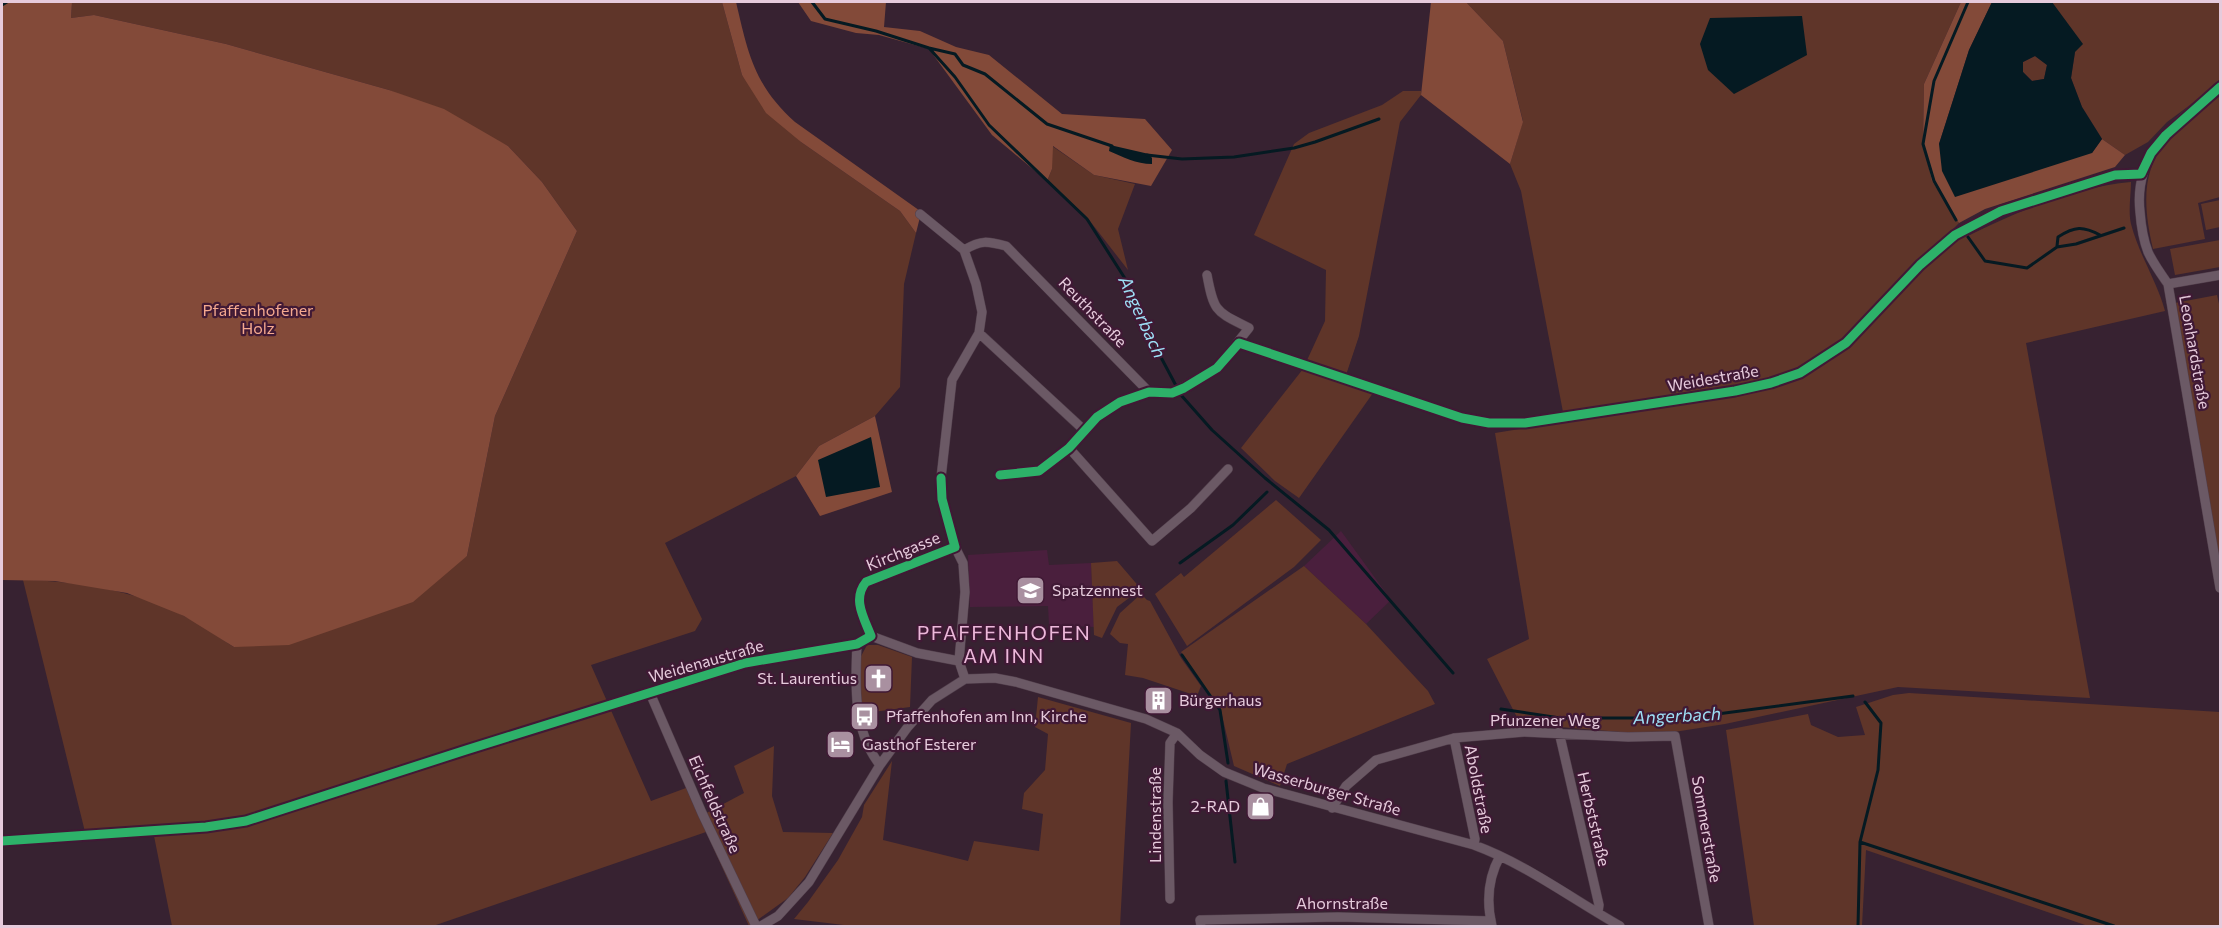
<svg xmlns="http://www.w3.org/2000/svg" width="2222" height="928" viewBox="0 0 2222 928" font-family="Commissioner,sans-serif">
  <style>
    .built { fill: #4a1f3d }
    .green { fill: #5f3529 }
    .forest { fill: #834a39 }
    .water { fill: #051a22; fill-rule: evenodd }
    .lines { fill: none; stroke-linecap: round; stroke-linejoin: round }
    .stream { stroke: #051a22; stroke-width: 3 }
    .minor-casing { stroke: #513e4b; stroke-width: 10 }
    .minor { stroke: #6b5965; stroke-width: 9 }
    .cycleway-casing { stroke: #401935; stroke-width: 13 }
    .cycleway { stroke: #2db169; stroke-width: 9 }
    .labels { text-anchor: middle; stroke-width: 4.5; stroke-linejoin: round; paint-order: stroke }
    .park-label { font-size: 16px; fill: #f5a98f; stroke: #401935 }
    .street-label { font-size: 16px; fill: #e6cbdc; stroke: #401935 }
    .poi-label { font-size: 16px; fill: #e6cbdc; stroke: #401935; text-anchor: start }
    .water-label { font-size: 18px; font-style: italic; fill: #9ddff5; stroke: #401935 }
    .quarter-label { font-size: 20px; letter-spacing: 1.5px; fill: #ecb8da; stroke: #401935 }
  </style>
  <rect width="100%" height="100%" fill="#372231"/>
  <!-- built -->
  <path class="built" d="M1341,531L1391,600L1366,624L1304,566Z
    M1047,550L1049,565L1091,563L1094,627L1049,625L1048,606L970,607L968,555Z"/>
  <!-- green -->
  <path class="green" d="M72,2H722L742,75L801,142L900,211L916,233L904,284L900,387L875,416L819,446L796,476L665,543L702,619L695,631L591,665L651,801L686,788L699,817L744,793L734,766L774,746L772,796L783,832L833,833L805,877L788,898L749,926L706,832L433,926H172L154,836L87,840L23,580C78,581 134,590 184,616C201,624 218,637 234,647L467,556L495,416L577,231L542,182L508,146L389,90L226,44L94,15L71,18Z
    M1466,2H1961L1924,84L1923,144L1952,213L1959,223L1839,344C1814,361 1791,373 1762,381L1576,412H1563L1521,191L1510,164L1523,121L1503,41Z
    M2052,2H2220V79L2205,94L2167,122L2148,142L2125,155L2102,139L2082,107L2071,78L2075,52Z
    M2035,56L2047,65L2044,79L2032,81L2023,72V62Z
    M1403,91H1421V95L1400,122L1359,336L1344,381L1373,393L1299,498L1275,481L1241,448L1303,369L1325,321L1326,270L1254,235L1294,144L1309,133L1382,105Z
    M2220,96V197L2198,203L2205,239L2153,249C2134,168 2155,141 2220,96Z
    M1052,146L1094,175L1135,184L1118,229L1128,270L1086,216L1047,181L1052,169Z
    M2131,182C2131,195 2128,211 2131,224C2139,255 2157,281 2165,311L2026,343L2090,698L1898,687L1725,724L1674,732L1632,733L1560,727H1522L1487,659L1529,639L1495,433L1753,391C1773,386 1796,382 1814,371C1873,335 1909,271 1966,231L1968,236C2015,212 2078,186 2131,182Z
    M2220,200V227L2206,230L2201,204Z
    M2220,240V267L2175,275L2170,249Z
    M2217,295L2220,308V563L2175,303Z
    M1276,500L1321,540L1294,567L1187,646L1155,594L1181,573L1184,577Z
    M1117,561L1141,589L1117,607L1102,638L1094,635L1091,563Z
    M1304,566L1366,624L1428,691L1435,704L1287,764L1280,786L1234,766L1221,711L1181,652Z
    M1141,594L1147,600L1150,601L1181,658L1201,686L1197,696L1143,678L1125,675L1128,644L1120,643L1110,634L1120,613Z
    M867,645H878L912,657L910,707L873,712L860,703L859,660Z
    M1909,693L2220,712V926H2088L1866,850L1862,926H1754L1726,730L1808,714L1811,725L1838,737L1865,735L1856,707L1893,695Z
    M1038,697L1131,723L1120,926H852L794,919L808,902L838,860L862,817L864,805L892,761L883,840L968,861L974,841L1039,851L1043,814L1022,809L1024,793L1045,770L1048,734L1035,727Z"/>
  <!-- forest -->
  <path class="forest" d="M2,2H72L71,18L94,15L226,44L389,90L444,109L508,146L542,182L577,231L495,416L467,556L413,602L289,645L234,647L184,616L127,593L55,581L2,580Z
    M722,2H736C748,53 754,85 795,122L923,213L920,217L916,233L900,211L801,142L766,113L742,75Z
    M798,2H886L884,27L920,31L956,47L989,55L1062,114L1145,119L1172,150L1151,186L1094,175L1053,146L1052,169L1047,181L992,135L929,49L879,35L856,33L811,21Z
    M1431,2H1466L1503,41L1523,122L1510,164L1421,95Z
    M1961,2H1992L1969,50L1939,144L2092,153L2102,139L2125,155L2115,167L1985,209L1959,223L1932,181L1923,144L1924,84Z
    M875,416L892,492L820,516L796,476L819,446Z"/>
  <!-- water -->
  <path class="water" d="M1992,2H2052L2083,44L2075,52L2071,78L2082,107L2102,139L2092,153L1955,197L1942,171L1939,144L1969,50ZM2035,56L2047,65L2044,79L2032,81L2023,72V62Z
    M1802,16L1807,55L1734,94L1708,70L1700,44L1710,18Z
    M1110,145L1149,154L1152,158V164C1136,164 1123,157 1109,151Z
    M871,437L880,487L826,497L818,460Z"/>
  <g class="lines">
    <!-- stream -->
    <path class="stream" d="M812,2L825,19L876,31L929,48L955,77L989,125L1087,219L1133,291L1156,348L1181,395L1212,430L1265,478L1329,530L1453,673
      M2,5L7,2
      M929,48L955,54L963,65L985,74L1047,124L1112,146
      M1147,155L1182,159L1234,157L1294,148L1315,142L1379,119
      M1956,220L1934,181L1923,144L1934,81L1968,2
      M1968,237L1985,261L2027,268L2057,247L2076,244L2124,228
      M2057,246L2058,237C2075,226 2083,226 2100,235
      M1180,563L1233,525L1267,492
      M1182,655L1220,710L1228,763
      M1501,709L1560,718H1687L1853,696
      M1226,781L1235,862
      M1860,842L2114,926
      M1858,926L1860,842L1878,770L1881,723L1865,702"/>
    <defs>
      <path id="minor" d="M2220,87C2179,122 2133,150 2140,212C2141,225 2143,239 2148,252C2153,263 2161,274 2168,284L2220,588
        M920,214L964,250L976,284L982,312L979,333L952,380L941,478L942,499L948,523L955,547L963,563L965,592L959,661L965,679
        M964,250C981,240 987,241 1006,246L1149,392
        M2168,284L2220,275
        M979,333L1085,431
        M1239,343L1462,418L1489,423H1525L1735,391L1771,383L1800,373L1846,343L1920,265L1955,235L2001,211L2115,175L2141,174
        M1069,448L1152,541L1191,508L1228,469
        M1039,471L1069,448L1097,417L1120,402L1149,392L1172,393L1217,368L1249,328C1216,311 1214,313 1207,275
        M871,636C864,618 852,599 866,582L955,547
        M857,644C855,685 853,731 880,765
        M650,693L702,813L756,926
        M601,709L745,663L857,644L871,636L917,653L959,661
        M1559,732L1599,905L1598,912
        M1454,738L1475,839L1474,845
        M1332,808L1346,786L1376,760L1454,738L1524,732L1628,737L1675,736L1709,926
        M1170,899L1168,802L1170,743L1177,733
        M761,926L778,916L809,882L880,765L907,728L932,700L965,679L995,678L1016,682L1146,719L1177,733L1200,755L1224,772L1263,788L1474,845C1526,864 1572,899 1620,926
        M1201,926L1200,920L1338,917L1491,921
        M1492,926C1486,901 1488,878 1500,856"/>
    </defs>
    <!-- minor casing -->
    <use href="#minor" class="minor-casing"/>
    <!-- minor -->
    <use href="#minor" class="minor"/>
    <defs>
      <path id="cycleway" d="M1000,475L1039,471L1069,448L1097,417L1120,402L1149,392L1172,393L1184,388L1217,368L1239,343L1462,418L1489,423H1525L1735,391L1771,383L1800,373L1846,343L1920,265L1955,235L2001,211L2115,175L2141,174L2151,153L2166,135L2220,87
        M2,841L206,827L246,821L466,750L745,663L857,644L871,636C864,618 852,599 866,582L955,547L942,499L941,478"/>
    </defs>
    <!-- cycleway casing -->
    <use href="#cycleway" class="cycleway-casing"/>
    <!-- cycleway -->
    <use href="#cycleway" class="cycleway"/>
  </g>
  <!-- icons -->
  <defs>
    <symbol id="school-square" viewBox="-11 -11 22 22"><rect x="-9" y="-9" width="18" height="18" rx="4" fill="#a990a0" stroke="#401935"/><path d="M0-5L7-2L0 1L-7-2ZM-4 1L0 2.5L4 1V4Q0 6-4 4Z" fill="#fff"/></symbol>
    <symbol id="church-square" viewBox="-11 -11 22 22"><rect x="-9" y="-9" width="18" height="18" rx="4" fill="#a990a0" stroke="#401935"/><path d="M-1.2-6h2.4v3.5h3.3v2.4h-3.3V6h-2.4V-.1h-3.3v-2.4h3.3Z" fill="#fff"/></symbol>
    <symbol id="building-square" viewBox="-11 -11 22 22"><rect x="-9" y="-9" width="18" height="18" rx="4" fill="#a990a0" stroke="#401935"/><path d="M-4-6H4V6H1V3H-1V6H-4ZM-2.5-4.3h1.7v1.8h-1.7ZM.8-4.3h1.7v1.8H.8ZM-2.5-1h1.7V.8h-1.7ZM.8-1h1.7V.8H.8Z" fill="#fff"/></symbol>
    <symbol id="bus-square" viewBox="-11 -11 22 22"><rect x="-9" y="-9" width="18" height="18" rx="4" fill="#a990a0" stroke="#401935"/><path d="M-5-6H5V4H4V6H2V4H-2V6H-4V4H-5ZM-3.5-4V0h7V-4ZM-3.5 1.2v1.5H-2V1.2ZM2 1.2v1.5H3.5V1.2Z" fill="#fff"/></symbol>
    <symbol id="hotel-square" viewBox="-11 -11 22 22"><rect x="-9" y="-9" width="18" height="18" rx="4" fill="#a990a0" stroke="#401935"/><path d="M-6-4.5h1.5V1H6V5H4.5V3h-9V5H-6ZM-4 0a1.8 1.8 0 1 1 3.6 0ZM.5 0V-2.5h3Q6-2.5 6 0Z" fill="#fff"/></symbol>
    <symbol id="shop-square" viewBox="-11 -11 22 22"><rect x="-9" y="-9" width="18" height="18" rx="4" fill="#a990a0" stroke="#401935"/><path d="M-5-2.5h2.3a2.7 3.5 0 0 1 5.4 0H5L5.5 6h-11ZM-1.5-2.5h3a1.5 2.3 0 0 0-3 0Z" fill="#fff"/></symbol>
  </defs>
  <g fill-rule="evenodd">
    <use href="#school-square" x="1014" y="574" width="33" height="33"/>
    <use href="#church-square" x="862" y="662" width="33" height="33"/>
    <use href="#building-square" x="1142" y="684" width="33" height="33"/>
    <use href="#bus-square" x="848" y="700" width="33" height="33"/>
    <use href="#hotel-square" x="824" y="728" width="33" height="33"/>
    <use href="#shop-square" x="1244" y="790" width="33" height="33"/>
  </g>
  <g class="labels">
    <!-- park labels -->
    <g class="park-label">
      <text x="258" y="316">Pfaffenhofener<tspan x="258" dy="18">Holz</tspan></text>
    </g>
    <!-- street labels -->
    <g class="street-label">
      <text transform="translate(1093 312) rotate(46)" y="6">Reuthstraße</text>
      <text transform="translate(2195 352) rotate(80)" y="6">Leonhardstraße</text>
      <text transform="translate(1713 378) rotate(-10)" y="6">Weidestraße</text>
      <text transform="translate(903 551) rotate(-22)" y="6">Kirchgasse</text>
      <text transform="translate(706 661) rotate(-16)" y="6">Weidenaustraße</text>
      <text x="1545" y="726">Pfunzener Weg</text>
      <text transform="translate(1327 789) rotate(16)" y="6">Wasserburger Straße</text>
      <text transform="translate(1479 789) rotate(79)" y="6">Aboldstraße</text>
      <text transform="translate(715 804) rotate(66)" y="6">Eichfeldstraße</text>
      <text transform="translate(1155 815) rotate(-90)" y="6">Lindenstraße</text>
      <text transform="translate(1594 819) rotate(77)" y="6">Herbststraße</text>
      <text transform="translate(1707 829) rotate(80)" y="6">Sommerstraße</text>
      <text x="1342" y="909">Ahornstraße</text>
    </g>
    <!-- poi labels -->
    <g class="poi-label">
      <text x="1052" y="596">Spatzennest</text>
      <text x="857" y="684" text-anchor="end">St. Laurentius</text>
      <text x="1179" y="706">Bürgerhaus</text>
      <text x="886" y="722">Pfaffenhofen am Inn, Kirche</text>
      <text x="862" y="750">Gasthof Esterer</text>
      <text x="1240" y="812" text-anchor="end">2-RAD</text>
    </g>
    <!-- water labels -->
    <g class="water-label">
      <text transform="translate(1142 317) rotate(65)" y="6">Angerbach</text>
      <text transform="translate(1677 716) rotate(-3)" y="6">Angerbach</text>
    </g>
    <!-- quarter labels -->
    <g class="quarter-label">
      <text x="1004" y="640">PFAFFENHOFEN<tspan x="1004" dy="23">AM INN</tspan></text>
    </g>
  </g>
  <!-- border -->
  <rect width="2222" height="928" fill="none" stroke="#e6cbdc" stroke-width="6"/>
</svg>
